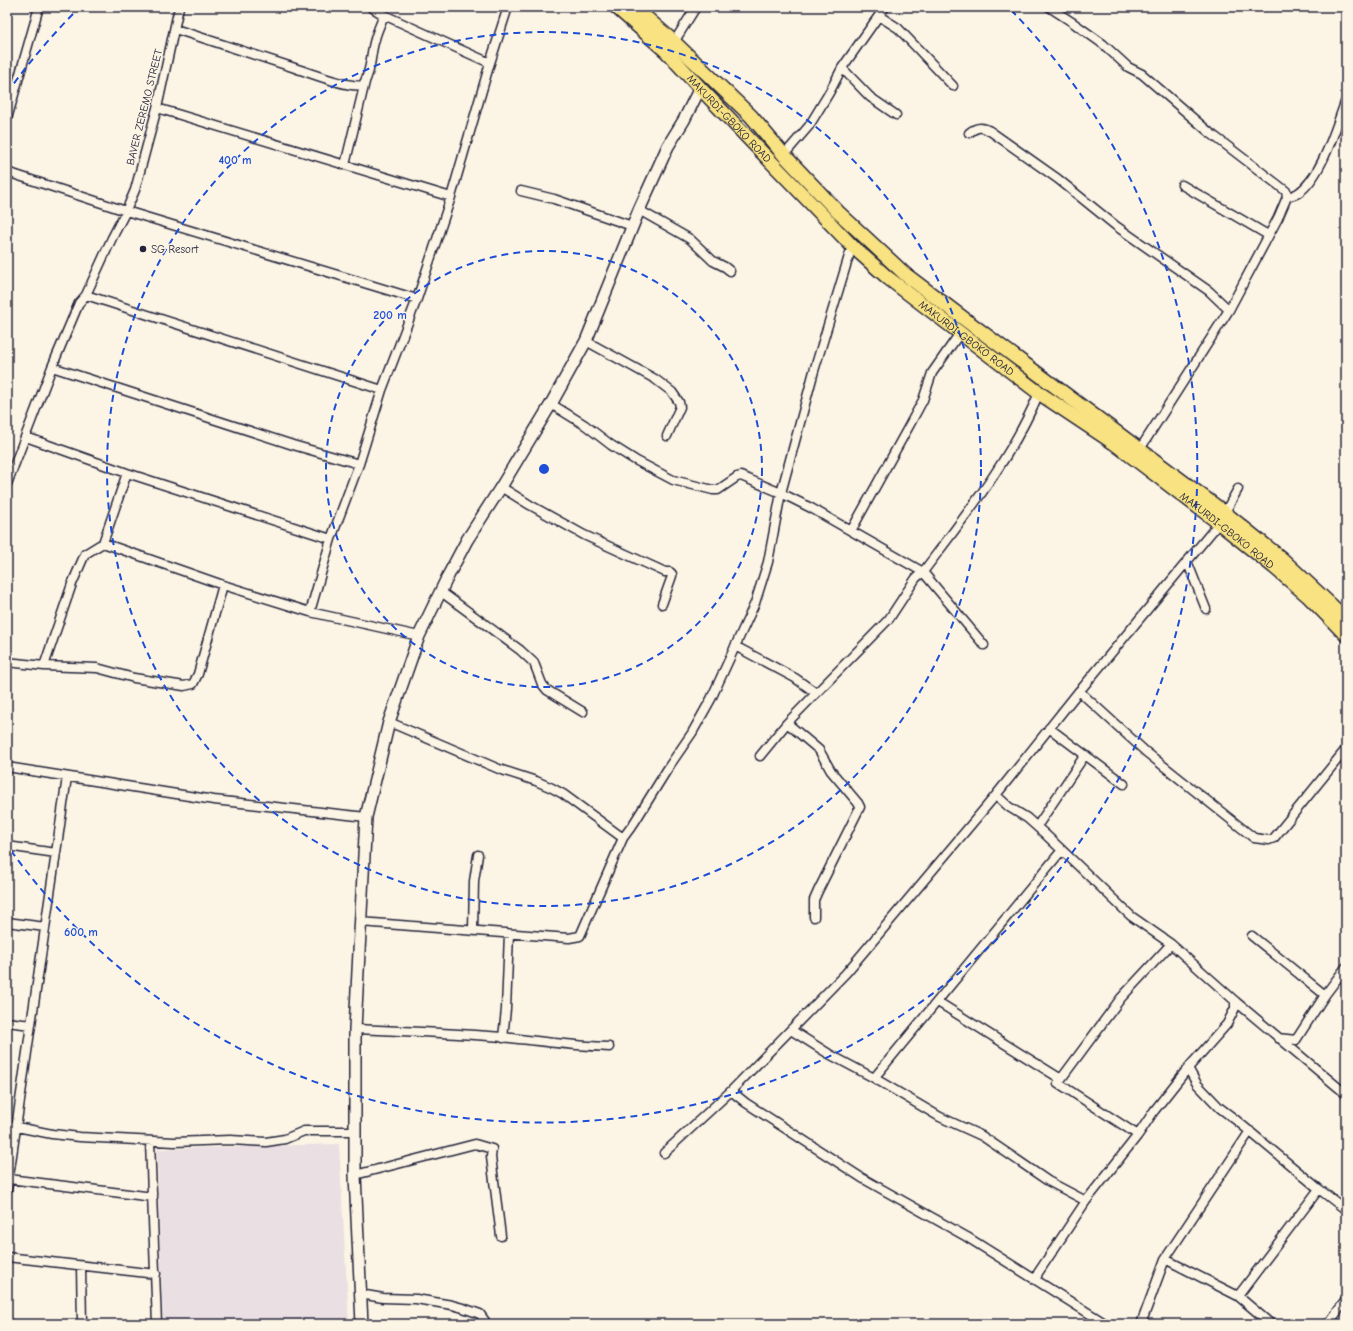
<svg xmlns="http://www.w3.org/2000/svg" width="1353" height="1331" viewBox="0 0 1353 1331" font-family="'Comic Neue',sans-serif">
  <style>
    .built { fill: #eadfe2 }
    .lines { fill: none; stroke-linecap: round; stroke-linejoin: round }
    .minor-casing { stroke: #22223b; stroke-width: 11 }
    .tertiary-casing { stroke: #22223b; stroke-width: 14 }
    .primary-casing { stroke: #22223b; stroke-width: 16 }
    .minor { stroke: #fcf5e5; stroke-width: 8 }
    .tertiary { stroke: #fcf5e5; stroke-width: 11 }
    .primary { stroke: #f8e281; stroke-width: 13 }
    .ring { fill: none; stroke: #1d4ed8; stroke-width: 2; stroke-dasharray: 7 5 }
    .poi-dot { fill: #22223b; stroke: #fcf5e5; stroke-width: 1.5 }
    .labels { text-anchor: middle; stroke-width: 3; stroke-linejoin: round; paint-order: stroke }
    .street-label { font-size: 11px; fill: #22223b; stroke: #fcf5e5 }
    .poi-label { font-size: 11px; fill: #22223b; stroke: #fcf5e5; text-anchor: start }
    .centre { fill: #1d4ed8; stroke: #fcf5e5; stroke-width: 2 }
    .ring-label { font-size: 12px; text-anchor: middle; font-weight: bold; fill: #1d4ed8; stroke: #fcf5e5; stroke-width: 3; stroke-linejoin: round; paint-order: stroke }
  </style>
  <rect width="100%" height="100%" fill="#fcf5e5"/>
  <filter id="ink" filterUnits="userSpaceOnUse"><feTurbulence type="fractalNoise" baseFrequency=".025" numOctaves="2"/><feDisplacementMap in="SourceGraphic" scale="8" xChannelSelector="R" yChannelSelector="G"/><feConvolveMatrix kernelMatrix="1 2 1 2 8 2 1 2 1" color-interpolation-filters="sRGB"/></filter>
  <g filter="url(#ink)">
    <!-- built -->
    <path class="built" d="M339,1144L349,1324H163L157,1149Z"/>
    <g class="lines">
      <defs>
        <path id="minor" d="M371,7L384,15L490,63
          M1049,7L1072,22L1103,44L1128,67L1142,74L1209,132L1286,191L1287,197L1278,218L1229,310L1140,449
          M879,16L898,28L953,86
          M175,29C214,42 253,54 292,67C307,72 350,89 363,85C372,71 370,54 375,39C377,31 381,23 384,15
          M674,42L696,7
          M842,68L870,97L896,115
          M157,108L451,197
          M7,119L39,7
          M969,133C976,127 982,126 990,131L1058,179L1116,226L1209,291L1229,310
          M784,155L809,126L829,93L842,68L885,7
          M345,165L365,82
          M7,172L126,211L417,299
          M1182,185L1268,235
          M521,191L554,199L632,226
          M1287,197C1290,196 1295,195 1298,193C1322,177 1336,126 1346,100
          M639,210L690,239L713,261L725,267L730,271
          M86,295L382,390
          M586,341L655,379L672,392L679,402L680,407L667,436
          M52,367L293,445L359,464
          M551,404L585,425L611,445L635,460L673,480L713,490H718L737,477L741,476L781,493L811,508L923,572L984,645
          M26,437L127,473L331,539
          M7,484L52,367L79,303L86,295L112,238L126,211L135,190L157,108L179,7
          M501,487L530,505L584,535L665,572H670L672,574V576L662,604
          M851,531L909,426L923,400L932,373L960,333
          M103,543L223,585L310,612L419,636
          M1187,561L1206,609
          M440,591L520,650L534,663L542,684L547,690L583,712
          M310,612L331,539L359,464L382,390L417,299L451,197L490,63L508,7
          M735,646L795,678L816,693
          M7,662L44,666L97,668L134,678L184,686L193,684L198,674L223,585
          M44,666L72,584L85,554L103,543L127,473
          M1079,691L1146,752L1254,838L1269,840L1274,838L1346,749
          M389,722L499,769L536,781L552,788L563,794L623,838
          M787,723L819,750L831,771L858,803L860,807L818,891L814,900V917
          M1049,728L1124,784
          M760,756L787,723L889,619L916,578L923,572C966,515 1011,459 1039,393
          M7,767L214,800L366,817
          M996,795L1009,807L1027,818L1045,834L1131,916L1171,944L1235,1001L1346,1094
          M1040,822L1085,755
          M7,846L56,853
          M7,922L45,927
          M360,922L569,938L580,936L623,838L634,823L670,765L692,733L711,699L755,603L768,562L781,493L814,371L852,246
          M473,930L474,881L478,855
          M1252,936L1325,995L1296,1040L1278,1038
          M1325,995L1346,967
          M938,1002L1061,1079
          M7,1022L31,1025
          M355,1029C404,1031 453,1033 502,1037C538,1041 573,1046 609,1047
          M791,1030L829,1054L874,1078L940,1117L982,1136L1048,1181L1086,1201
          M503,1038L506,1009L509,934
          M1188,1068L1197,1084L1220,1108L1236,1120L1319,1189L1346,1210
          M874,1078L1062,850
          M731,1091L746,1103L862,1178L967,1237L1106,1324
          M7,1125L52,1134L80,1137L174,1142L230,1140L266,1142L285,1139L304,1131H354
          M1138,1135L1058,1083L1121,998L1171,944
          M150,1141L157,1324
          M664,1153L731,1091L846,973L996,795L1079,691L1083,687L1219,523L1238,489
          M355,1175L475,1144L492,1149L491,1157L501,1236
          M9,1179L153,1197
          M7,1190L67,777
          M7,1257L156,1274
          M1165,1259L1238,1296L1271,1324
          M81,1266L82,1324
          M1036,1280L1038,1273L1086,1201L1138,1135L1154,1111L1188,1068L1227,1024L1235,1008V1001
          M360,1294L383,1298L416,1299L452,1305L463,1308L480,1314L485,1321L483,1324
          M1238,1296L1319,1189
          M1141,1324L1165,1259L1250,1131
          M1328,1324L1346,1300"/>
        <path id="tertiary" d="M362,1324L355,1175V1029L366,817L389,722L419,636L449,574L467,540L501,487L551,404L586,341L639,210L668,146L684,120L700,88"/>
        <g id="primary">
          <path id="s1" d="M616,7L667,52L700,88L852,246L888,278L1039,393L1114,443L1219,523L1274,567L1308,596L1346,635"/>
          <path d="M634,7L674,42L751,116L784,155L838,212L906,275L967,321L1225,513L1281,558L1346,619"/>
        </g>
      </defs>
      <!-- minor casing -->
      <use href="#minor" class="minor-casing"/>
      <!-- tertiary casing -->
      <use href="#tertiary" class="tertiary-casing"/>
      <!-- primary casing -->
      <use href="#primary" class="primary-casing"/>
      <!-- minor -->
      <use href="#minor" class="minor"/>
      <!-- tertiary -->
      <use href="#tertiary" class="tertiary"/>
      <!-- primary -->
      <use href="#primary" class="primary"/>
    </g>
  </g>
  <!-- distance rings -->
  <g class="ring">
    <circle cx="544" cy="469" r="218"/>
    <circle cx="544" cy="469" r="437"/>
    <path d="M7 93A655 655 0 0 1 77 10M1011 10A655 655 0 1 1 7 845"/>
  </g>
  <!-- markers -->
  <circle class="poi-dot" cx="143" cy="249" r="4"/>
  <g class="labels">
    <!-- street labels -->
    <g class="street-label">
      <text transform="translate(144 107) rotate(-76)" y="4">BAVER ZEREMO STREET</text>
      <text dy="4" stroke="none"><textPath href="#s1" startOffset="159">MAKURDI-GBOKO ROAD</textPath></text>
      <text dy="4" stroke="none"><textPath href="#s1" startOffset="483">MAKURDI-GBOKO ROAD</textPath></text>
      <text dy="4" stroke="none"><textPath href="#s1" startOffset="807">MAKURDI-GBOKO ROAD</textPath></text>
    </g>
    <!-- poi labels -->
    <g class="poi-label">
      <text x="151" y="253">SG Resort</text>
    </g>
  </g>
  <circle cx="544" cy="469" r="6" class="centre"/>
  <g class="ring-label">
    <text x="235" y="164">400 m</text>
    <text x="390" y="319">200 m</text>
    <text x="81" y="936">600 m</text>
  </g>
  <!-- margin -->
  <rect width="1353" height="1331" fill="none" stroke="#fcf5e5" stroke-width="24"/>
  <rect x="12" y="12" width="1329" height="1307" fill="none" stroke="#22223b" stroke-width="1.5" filter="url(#ink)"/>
</svg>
